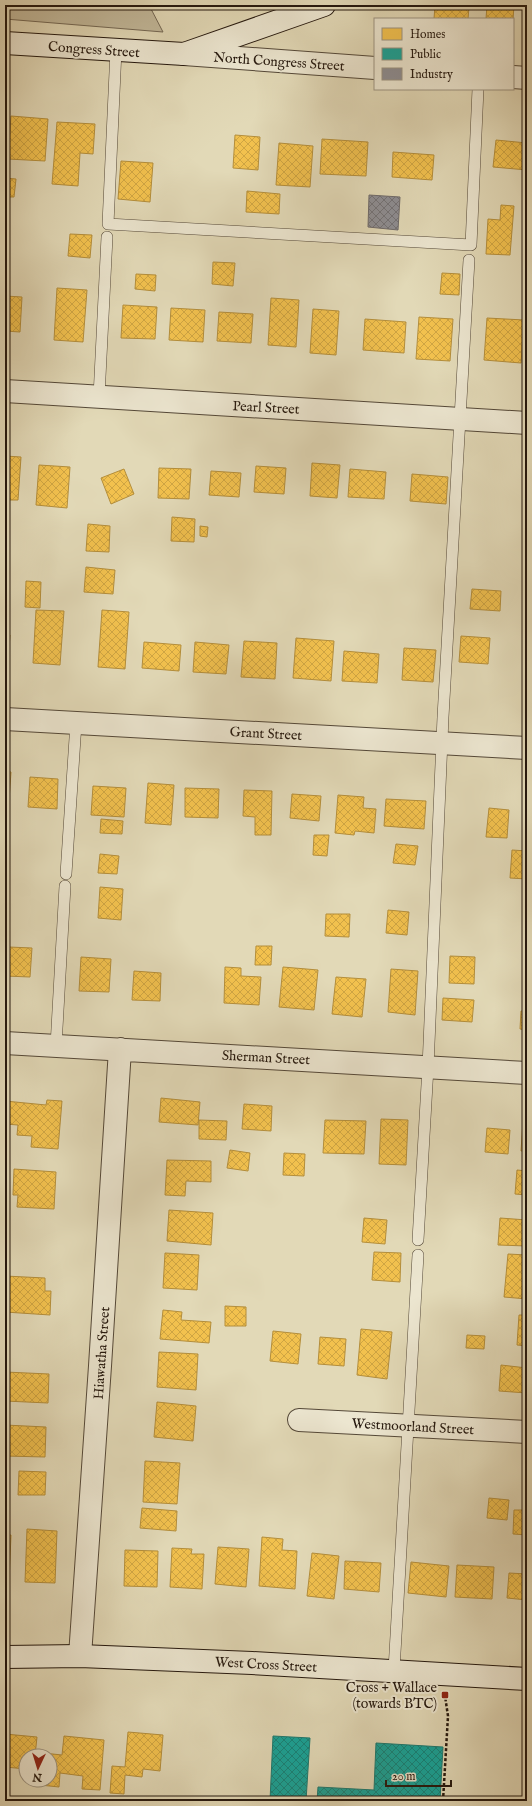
<svg xmlns="http://www.w3.org/2000/svg" width="532" height="1806" viewBox="0 0 532 1806" font-family="'IM FELL English',serif">
  <style>
    .green { fill: #c2b89a; stroke: #746854 }
    .homes { fill: url(#homes-cross-hatch); stroke: #b48e3b }
    .public { fill: url(#public-cross-hatch); stroke: #1b796f }
    .industry { fill: url(#industry-cross-hatch); stroke: #6e6a6a }
    .lines { fill: none; stroke-linecap: round; stroke-linejoin: round }
    .lane-casing { stroke: #544838; stroke-width: 12 }
    .street-casing { stroke: #544838; stroke-width: 24 }
    .secondary-casing { stroke: #25180e; stroke-width: 24 }
    .path { stroke: #25180e; stroke-width: 2.5; stroke-dasharray: 3 2; stroke-linecap: butt }
    .lane { stroke: #ece6d0; stroke-width: 11 }
    .street { stroke: #ece6d0; stroke-width: 22 }
    .secondary { stroke: #ece6d0; stroke-width: 22 }
    .poi-dot { fill: #8f2418; stroke: #ece6d0; stroke-width: 1.5 }
    .labels { text-anchor: middle; stroke-width: 4; stroke-linejoin: round; paint-order: stroke }
    .street-label { font-size: 14px; fill: #25180e; stroke: #ece6d0 }
    .poi-label { font-size: 14px; fill: #25180e; stroke: #ece6d0; text-anchor: end }
  </style>
  <defs>
    <pattern id="homes-cross-hatch" width="8" height="8" patternUnits="userSpaceOnUse"><rect width="8" height="8" fill="#f2c14e"/><path d="M0 0l8 8M0 8l8-8" fill="none" stroke="#cfa543"/></pattern>
    <pattern id="public-cross-hatch" width="8" height="8" patternUnits="userSpaceOnUse"><rect width="8" height="8" fill="#17a398"/><path d="M0 0l8 8M0 8l8-8" fill="none" stroke="#15847a"/></pattern>
    <pattern id="industry-cross-hatch" width="8" height="8" patternUnits="userSpaceOnUse"><rect width="8" height="8" fill="#8d8d92"/><path d="M0 0l8 8M0 8l8-8" fill="none" stroke="#737276"/></pattern>
  </defs>
  <rect width="100%" height="100%" fill="#e2d9b7"/>
  <filter id="stains"><feTurbulence type="fractalNoise" baseFrequency=".005" numOctaves="4"/><feColorMatrix values="0 0 0 0 .2 0 0 0 0 .09 0 0 0 0 .02 0 0 0 .5 -.17"/></filter>
  <radialGradient id="worn" r=".72"><stop offset=".6" stop-color="#630" stop-opacity="0"/><stop offset="1" stop-color="#630" stop-opacity=".3"/></radialGradient>
  <!-- green -->
  <path class="green" d="M5,5H149L163,32L5,19Z"/>
  <!-- homes -->
  <path class="homes" d="M435,5L469,7L468,19H434Z
    M487,5H514L513,20L486,19Z
    M11,116L48,119L45,161L8,159Z
    M57,122L95,124L93,154L80,153L78,186L52,184Z
    M235,135L260,137L258,170L233,168Z
    M322,139L368,142L366,176L320,174Z
    M496,140L527,143V170L493,167Z
    M279,143L313,146L310,187L276,185Z
    M393,152L434,155L432,180L392,177Z
    M121,161L153,163L150,202L118,199Z
    M5,178L16,179L14,197H5Z
    M247,191L280,194L279,214L246,212Z
    M501,205L514,206L510,255L486,254L488,219L500,220Z
    M70,234L92,235L90,258L68,256Z
    M213,262L235,263L233,286L212,284Z
    M442,273L460,274L459,295L440,294Z
    M136,274L156,275L155,291L135,289Z
    M57,288L87,290L83,342L54,340Z
    M5,296L22,297L20,332L5,331Z
    M271,298L299,300L296,347L268,345Z
    M123,305L157,307L155,339L121,338Z
    M171,308L205,310L203,342L169,340Z
    M313,309L339,311L336,355L310,353Z
    M219,312L253,314L251,343L217,341Z
    M419,317L453,319L450,361L416,359Z
    M487,318L524,320L521,363L484,360Z
    M365,319L406,322L404,353L363,350Z
    M5,456L21,457L18,500H5Z
    M312,463L340,465L337,498L310,496Z
    M39,465L70,467L67,508L36,505Z
    M256,466L286,468L284,494L254,492Z
    M159,468L191,469L189,499L158,498Z
    M124,469L134,494L111,504L101,478Z
    M350,469L386,472L384,499L348,497Z
    M211,471L241,473L239,497L209,495Z
    M412,474L448,477L446,504L410,501Z
    M172,517L195,519L194,542L171,541Z
    M88,524L110,526L109,552L86,551Z
    M200,526L208,527L207,537L200,536Z
    M86,567L115,570L113,594L84,592Z
    M26,581L41,582L40,608L25,607Z
    M472,589L501,591L500,611L470,609Z
    M36,610L64,611L60,665L33,663Z
    M102,610L129,612L125,669L98,667Z
    M5,635H10L8,661H5Z
    M461,636L490,638L488,664L459,662Z
    M296,638L334,641L331,681L293,678Z
    M244,641L277,643L275,679L241,677Z
    M144,642L181,645L179,671L142,668Z
    M195,642L229,645L226,674L193,672Z
    M404,648L436,650L433,682L402,680Z
    M344,651L379,654L377,683L342,681Z
    M5,771L11,772L8,815H5Z
    M30,777L58,779L57,809L28,807Z
    M148,783L174,785L171,825L145,823Z
    M93,786L126,788L124,817L91,815Z
    M185,788L219,789L218,818L185,817Z
    M244,790L272,791L271,835H255V817L243,816Z
    M292,794L321,796L319,821L290,818Z
    M338,795L364,797L363,808L376,809L374,833L355,831L354,835L335,833Z
    M527,795V820H526Z
    M386,799L426,801L424,829L384,826Z
    M489,808L509,810L507,838L486,837Z
    M101,819L123,821L122,834L100,833Z
    M314,835H329L327,856L313,855Z
    M396,844L418,846L415,865L393,863Z
    M512,850L527,851V879L510,878Z
    M100,854L119,856L117,874L98,873Z
    M100,887L123,889L121,920L98,918Z
    M388,910L409,912L407,935L386,933Z
    M326,914H350L349,937L325,936Z
    M5,936H9V947L32,948L30,977L5,976Z
    M256,946H272L271,965H255Z
    M450,956L475,957L474,984L449,983Z
    M81,957L111,959L109,992L79,991Z
    M225,967L241,968V976L261,977L259,1005L224,1003Z
    M283,967L318,970L314,1010L279,1007Z
    M391,969L418,971L415,1015L388,1012Z
    M134,971L161,973L160,1001L132,1000Z
    M336,977L366,979L362,1017L332,1014Z
    M443,998L474,1000L472,1022L442,1020Z
    M521,1011H527V1030L520,1029Z
    M161,1098L200,1102L198,1125L159,1122Z
    M47,1100L62,1101L58,1149L31,1147L32,1136L17,1135L18,1125L5,1124V1101L46,1105Z
    M244,1104L272,1106L271,1131L242,1129Z
    M381,1119L408,1120L406,1165L379,1164Z
    M199,1120L227,1121L226,1140L199,1139Z
    M325,1120L366,1121L364,1154L323,1153Z
    M523,1121L527,1122V1151H521Z
    M487,1128L510,1130L508,1154L485,1152Z
    M230,1150L250,1153L248,1171L227,1168Z
    M284,1153L305,1154L304,1176L283,1175Z
    M167,1160L211,1161V1182L186,1181L185,1196L165,1195Z
    M14,1169L56,1172L54,1209L17,1207L18,1195H13Z
    M517,1170L527,1171V1195L515,1194Z
    M169,1210L213,1213L211,1245L167,1241Z
    M364,1218L387,1220L385,1244L362,1242Z
    M500,1218L527,1220V1246L498,1245Z
    M374,1252L401,1253L400,1282L372,1280Z
    M165,1253L199,1255L197,1290L163,1288Z
    M508,1254L527,1255V1299L504,1297Z
    M5,1276L45,1278V1291H51L50,1315L5,1312Z
    M225,1306L246,1307V1326H225Z
    M163,1310L182,1312L181,1320L211,1322L209,1343L160,1339Z
    M519,1315H527V1346L517,1345Z
    M361,1329L392,1332L387,1379L357,1375Z
    M273,1331L301,1334L298,1364L270,1361Z
    M467,1335L485,1336L484,1349L466,1348Z
    M320,1337L346,1339L344,1366L318,1364Z
    M159,1352L198,1354L196,1390L157,1387Z
    M501,1365L527,1368V1393L499,1391Z
    M5,1372L49,1374L48,1403L5,1401Z
    M157,1402L196,1406L193,1441L154,1437Z
    M5,1425L46,1427L45,1457L5,1456Z
    M145,1461L180,1463L177,1504L143,1502Z
    M19,1471L46,1472L45,1495H18Z
    M489,1498L509,1500L507,1520L487,1518Z
    M142,1508L177,1511L176,1531L140,1528Z
    M514,1510H527V1535L513,1534Z
    M27,1529L57,1531L55,1583L25,1582Z
    M5,1535H11L9,1582H5Z
    M262,1537L283,1539L282,1550L297,1551L295,1589L259,1586Z
    M218,1547L249,1549L246,1587L215,1584Z
    M172,1548L192,1549L191,1554H204L202,1589L170,1587Z
    M125,1550L158,1551L157,1587L124,1586Z
    M312,1553L339,1556L334,1599L307,1596Z
    M345,1561L381,1563L379,1592L344,1589Z
    M411,1562L449,1566L446,1597L408,1593Z
    M457,1565L494,1567L492,1599L455,1597Z
    M509,1573L527,1574V1600L507,1598Z
    M128,1732L163,1735L160,1771L143,1769L142,1777L125,1775L124,1794L110,1793L112,1766L125,1767Z
    M5,1734L37,1737L35,1756H26V1769L5,1767Z
    M64,1736L104,1740L100,1790L82,1789L83,1776L60,1773L59,1787L40,1785V1780H50V1756H43V1753L62,1755Z"/>
  <!-- public -->
  <path class="public" d="M273,1736L310,1738L306,1801H309H270Z
    M376,1743L443,1747L440,1801H317L318,1787L374,1790Z"/>
  <!-- industry -->
  <path class="industry" d="M369,195L400,197L398,230L368,227Z"/>
  <g class="lines">
    <defs>
      <path id="lane" d="M116,50L108,224L471,245L478,89
        M99,397L107,237
        M66,874L76,723
        M56,1046L65,886
        M418,1240L428,1067L443,717L469,260
        M394,1670L418,1255"/>
      <path id="street" d="M184,54L375,68
        M513,77L527,78
        M5,391L527,423
        M5,719L527,748
        M5,1043L527,1073
        M299,1420L527,1432
        M80,1656L100,1366L120,1049"/>
      <path id="secondary" d="M5,43L184,54L324,5
        M5,1657L80,1656L252,1663L527,1679"/>
    </defs>
    <!-- lane casing -->
    <use href="#lane" class="lane-casing"/>
    <!-- street casing -->
    <use href="#street" class="street-casing"/>
    <!-- secondary casing -->
    <use href="#secondary" class="secondary-casing"/>
    <!-- path -->
    <path class="path" d="M443,1801L448,1716L445,1696"/>
    <!-- lane -->
    <use href="#lane" class="lane"/>
    <!-- street -->
    <use href="#street" class="street"/>
    <!-- secondary -->
    <use href="#secondary" class="secondary"/>
  </g>
  <!-- markers -->
  <rect class="poi-dot" x="441" y="1691" width="8" height="8" rx="2"/>
  <g class="labels">
    <!-- street labels -->
    <g class="street-label">
      <text transform="translate(94 49) rotate(4)" y="5">Congress Street</text>
      <text transform="translate(279 61) rotate(4)" y="5">North Congress Street</text>
      <text transform="translate(266 407) rotate(3)" y="5">Pearl Street</text>
      <text transform="translate(266 733) rotate(3)" y="5">Grant Street</text>
      <text transform="translate(266 1057) rotate(3)" y="5">Sherman Street</text>
      <text transform="translate(101 1353) rotate(-86)" y="5">Hiawatha Street</text>
      <text transform="translate(413 1426) rotate(3)" y="5">Westmoorland Street</text>
      <text transform="translate(266 1664) rotate(3)" y="5">West Cross Street</text>
    </g>
    <!-- poi labels -->
    <g class="poi-label">
      <text x="437" y="1692">Cross + Wallace<tspan x="437" dy="16">(towards BTC)</tspan></text>
    </g>
  </g>
  <!-- margin -->
  <rect width="532" height="1806" fill="none" stroke="#e2d9b7" stroke-width="20"/>
  <rect x="6" y="6" width="520" height="1794" fill="none" stroke="#25180e" stroke-width="2"/>
  <rect x="10" y="10" width="512" height="1786" fill="none" stroke="#25180e"/>
  <!-- legend -->
  <rect x="374" y="18" width="140" height="72" fill="#ece6d0" stroke="#9c9482"/>
  <rect x="382" y="28" width="20" height="12" fill="#f2c14e" stroke="#9c9482"/>
  <text x="410" y="38" font-size="12" fill="#25180e">Homes</text>
  <rect x="382" y="48" width="20" height="12" fill="#17a398" stroke="#9c9482"/>
  <text x="410" y="58" font-size="12" fill="#25180e">Public</text>
  <rect x="382" y="68" width="20" height="12" fill="#8d8d92" stroke="#9c9482"/>
  <text x="410" y="78" font-size="12" fill="#25180e">Industry</text>
  <!-- north arrow -->
  <g transform="translate(38 1768) rotate(184)"><circle r="19" fill="#ece6d0" stroke="#9c9482"/>
  <path d="M0-3L7 15L0 10L-7 15Z" fill="#8f2418"/>
  <text y="-6" font-size="11" font-weight="bold" text-anchor="middle" fill="#25180e">N</text>
  </g>
  <!-- scale -->
  <path d="M386 1780v6h65v-6" fill="none" stroke="#25180e" stroke-width="2"/>
  <text x="392" y="1780" font-size="12" fill="#25180e" stroke="#ece6d0" stroke-width="3" paint-order="stroke">20 m</text>
  <rect width="100%" height="100%" filter="url(#stains)"/>
  <rect width="100%" height="100%" fill="url(#worn)"/>
</svg>
